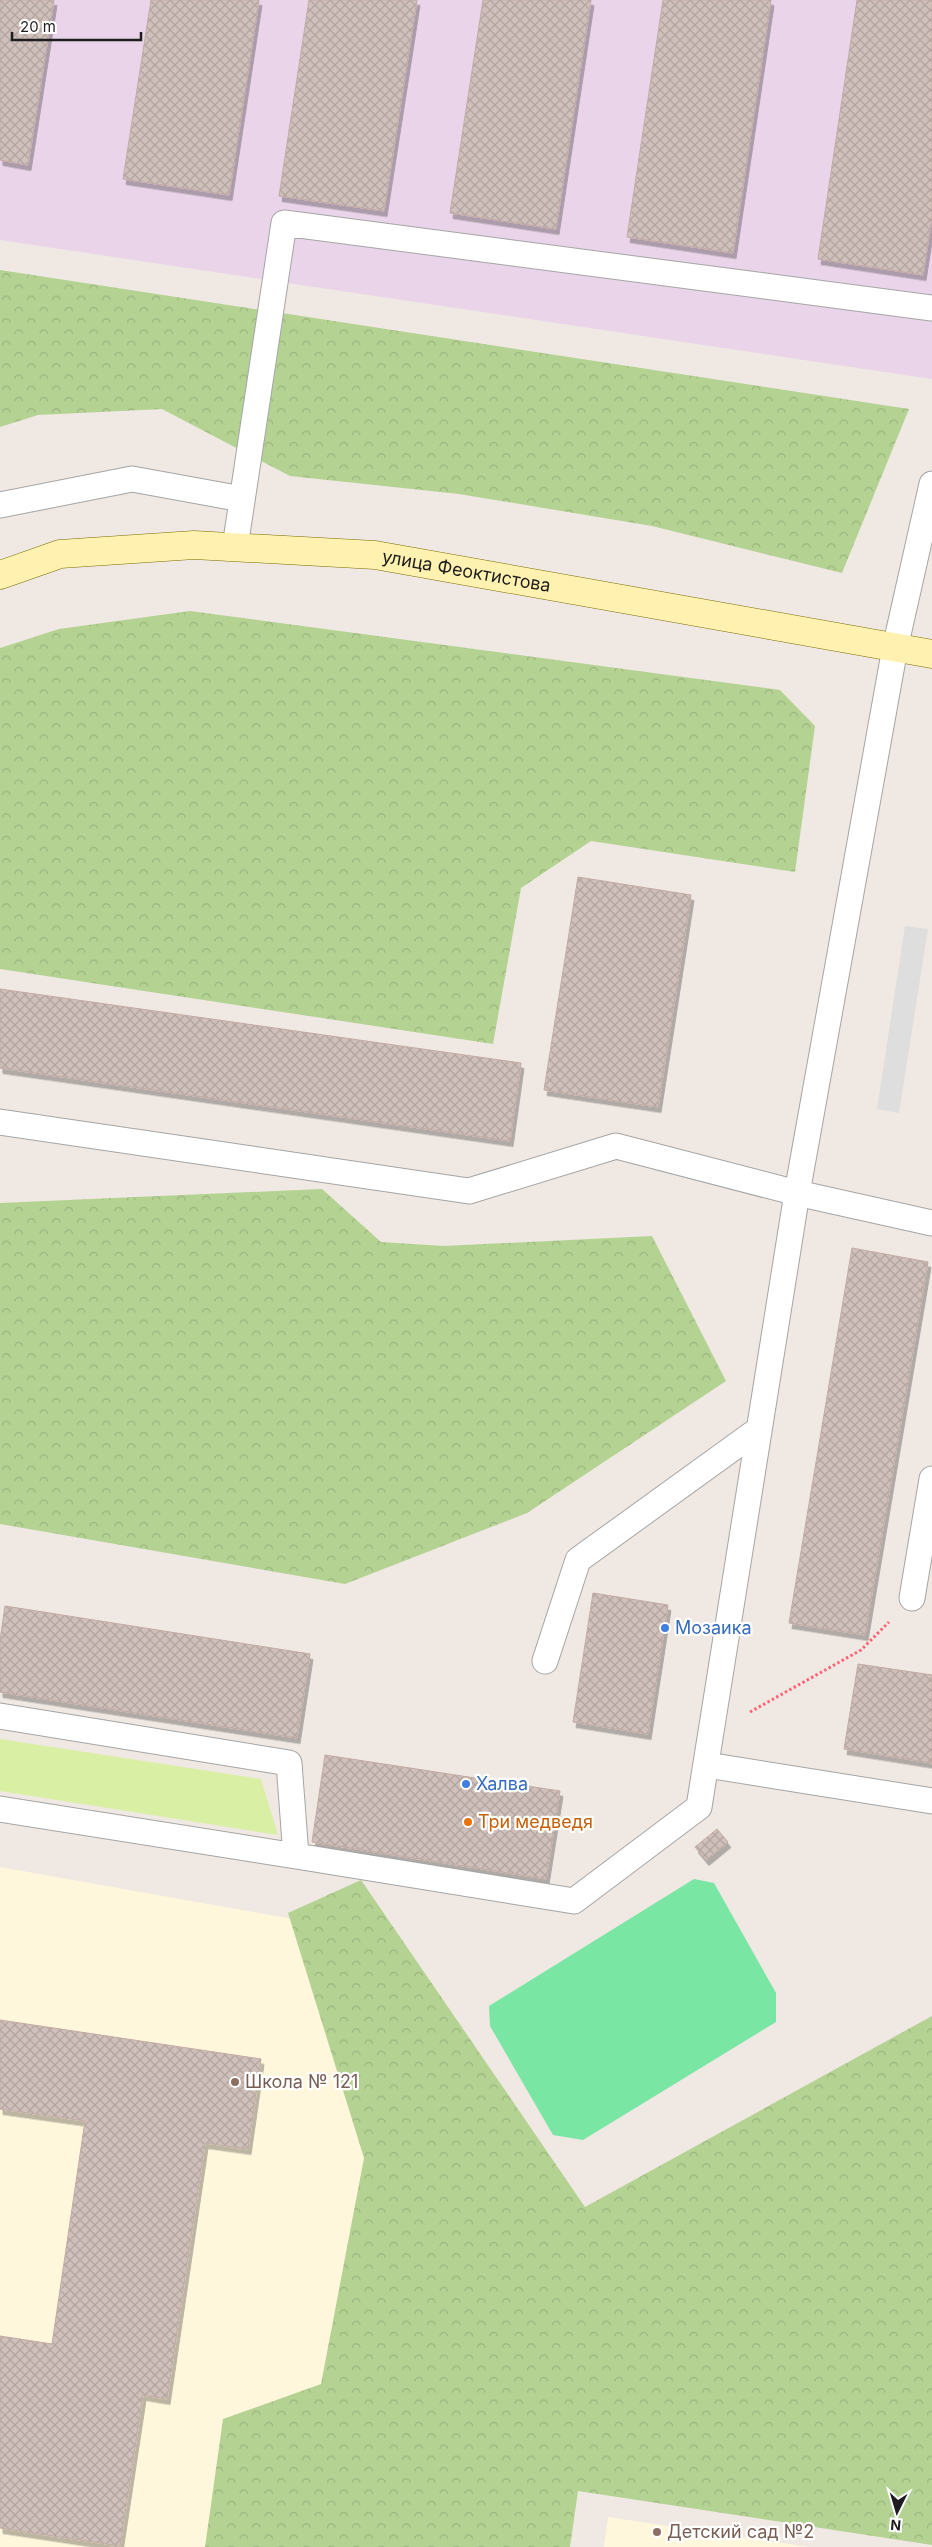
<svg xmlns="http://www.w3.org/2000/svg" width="932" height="2547" viewBox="0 0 932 2547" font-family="Inter,sans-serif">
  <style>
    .industrial { fill: #e9d4e9 }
    .education { fill: #fff7dc }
    .grass { fill: #d9efa3 }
    .forest { fill: url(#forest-crowns) }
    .pitch { fill: #79e6a4 }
    .parking { fill: #dedede }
    .building { fill: url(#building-cross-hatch); stroke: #c3aaa3; filter: url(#shadow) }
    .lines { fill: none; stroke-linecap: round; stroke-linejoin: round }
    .lane-casing { stroke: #a5a5a5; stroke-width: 27 }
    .secondary-casing { stroke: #796c00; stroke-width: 29 }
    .path { stroke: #ff6476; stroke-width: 3; stroke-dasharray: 2.5 2.5; stroke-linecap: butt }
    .lane { stroke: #fff; stroke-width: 25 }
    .secondary { stroke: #fff2b1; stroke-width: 28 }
    .shop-dot { fill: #3f7fe0; stroke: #fff; stroke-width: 2 }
    .food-dot { fill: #e8710a; stroke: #fff; stroke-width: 2 }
    .education-dot { fill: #8d6e63; stroke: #fff; stroke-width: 2 }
    .labels { text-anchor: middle; stroke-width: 4.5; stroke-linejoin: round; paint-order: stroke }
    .street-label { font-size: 18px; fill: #1e1e1e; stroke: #fff }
    .shop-label { font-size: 18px; fill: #366cbe; stroke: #fff; text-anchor: start }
    .food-label { font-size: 18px; fill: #c56008; stroke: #fff; text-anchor: start }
    .education-label { font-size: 18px; fill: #785e54; stroke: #fff; text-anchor: start }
  </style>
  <defs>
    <pattern id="forest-crowns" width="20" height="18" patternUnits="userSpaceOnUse" patternTransform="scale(1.25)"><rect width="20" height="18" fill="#b4d393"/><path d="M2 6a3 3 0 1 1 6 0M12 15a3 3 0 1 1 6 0" fill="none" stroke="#9ab57e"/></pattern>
    <pattern id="building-cross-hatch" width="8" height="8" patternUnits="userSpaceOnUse" patternTransform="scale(1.25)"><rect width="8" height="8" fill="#d0c0bb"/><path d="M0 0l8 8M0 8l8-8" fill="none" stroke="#b2a5a0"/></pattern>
    <filter id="shadow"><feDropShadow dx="3" dy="5.5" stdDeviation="0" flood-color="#0004"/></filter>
  </defs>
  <rect width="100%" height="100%" fill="#f0e8e2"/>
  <!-- industrial -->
  <path class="industrial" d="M0,0H932V379L0,240Z"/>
  <!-- education -->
  <path class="education" d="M0,1867L378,1934L355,2547H0Z
    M608,2517L809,2547H604Z"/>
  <!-- grass -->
  <path class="grass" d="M0,1739L261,1779L278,1835L0,1791Z"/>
  <!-- forest -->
  <path class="forest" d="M0,270L909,409L842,573L652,526L459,494L290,476L162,409L38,415L0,427Z
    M190,611L780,690L815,726L795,872L591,841L521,888L493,1044L0,969V648L59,629Z
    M322,1189L381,1242L444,1246L652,1236L726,1381L527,1513L345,1584L0,1524V1203Z
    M361,1880L585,2207L932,2016V2545L578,2491L570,2547H205L223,2419L321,2384L364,2158L288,1913Z"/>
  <!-- pitch -->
  <path class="pitch" d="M694,1879L714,1883L776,1993V2022L583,2140L553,2135L490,2026L489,2006Z"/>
  <!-- parking -->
  <path class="parking" d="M905,926L928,929L899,1113L877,1109Z"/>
  <!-- building -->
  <path class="building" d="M0,0H54L28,165L0,160Z
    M151,0H259L229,195L123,179Z
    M309,0H417L384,211L279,196Z
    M483,0H591L556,229L450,213Z
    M663,0H771L733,253L627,237Z
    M857,0H932V217L923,275L818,259Z
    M578,877L691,895L658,1107L544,1090Z
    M0,989L521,1063L510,1141L0,1068Z
    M852,1248L928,1262L865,1635L789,1623Z
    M593,1593L668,1605L648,1734L573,1722Z
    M5,1606L310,1654L297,1738L0,1692V1640Z
    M858,1664L932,1675V1763L844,1749Z
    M325,1755L560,1791L546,1879L312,1842Z
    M717,1829L728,1842L706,1860L695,1847Z
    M0,2020L261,2059L248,2149L205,2143L167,2399L143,2395L120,2546L0,2528V2336L52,2344L85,2121L0,2109Z"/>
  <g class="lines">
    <defs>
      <path id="lane" d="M0,505L132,479L242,499
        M235,547L284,223L932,308
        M0,1122L469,1191L616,1146L797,1193L932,1223
        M912,1598L932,1479
        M545,1661L578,1560L758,1430
        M0,1716L289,1763L296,1856L574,1901L699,1807L797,1193L895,648L932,484
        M707,1765L932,1801
        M0,1809L296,1856"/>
      <g id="secondary">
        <path id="s1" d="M0,575L60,554L194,545L375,555L932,654"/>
      </g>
    </defs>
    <!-- lane casing -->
    <use href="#lane" class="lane-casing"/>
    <!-- secondary casing -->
    <use href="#secondary" class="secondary-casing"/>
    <!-- path -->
    <path class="path" d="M750,1712L861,1650L889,1622"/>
    <!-- lane -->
    <use href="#lane" class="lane"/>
    <!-- secondary -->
    <use href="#secondary" class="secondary"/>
  </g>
  <!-- markers -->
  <g class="shop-dot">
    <circle cx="665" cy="1628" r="5"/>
    <circle cx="466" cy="1784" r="5"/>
  </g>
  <circle class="food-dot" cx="468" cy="1822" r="5"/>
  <g class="education-dot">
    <circle cx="235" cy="2082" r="5"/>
    <circle cx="657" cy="2532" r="5"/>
  </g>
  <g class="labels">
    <!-- street labels -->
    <g class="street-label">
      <text dy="6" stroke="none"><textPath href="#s1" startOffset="472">улица Феоктистова</textPath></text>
    </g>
    <!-- shop labels -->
    <g class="shop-label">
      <text x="675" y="1634">Мозаика</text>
      <text x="476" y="1790">Халва</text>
    </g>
    <!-- food labels -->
    <g class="food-label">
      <text x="478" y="1828">Три медведя</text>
    </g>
    <!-- education labels -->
    <g class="education-label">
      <text x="245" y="2088">Школа № 121</text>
      <text x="667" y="2538">Детский сад №2</text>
    </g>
  </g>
  <!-- north arrow -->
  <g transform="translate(897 2512) rotate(185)" stroke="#ffffff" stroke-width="4" paint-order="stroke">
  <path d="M0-4L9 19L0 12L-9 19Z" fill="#1e1e1e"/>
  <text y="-8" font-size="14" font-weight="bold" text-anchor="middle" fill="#1e1e1e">N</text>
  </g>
  <!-- scale -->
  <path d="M12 32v8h129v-8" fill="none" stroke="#1e1e1e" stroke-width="2.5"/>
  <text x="20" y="32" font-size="15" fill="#1e1e1e" stroke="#ffffff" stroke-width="4" paint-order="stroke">20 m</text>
</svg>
